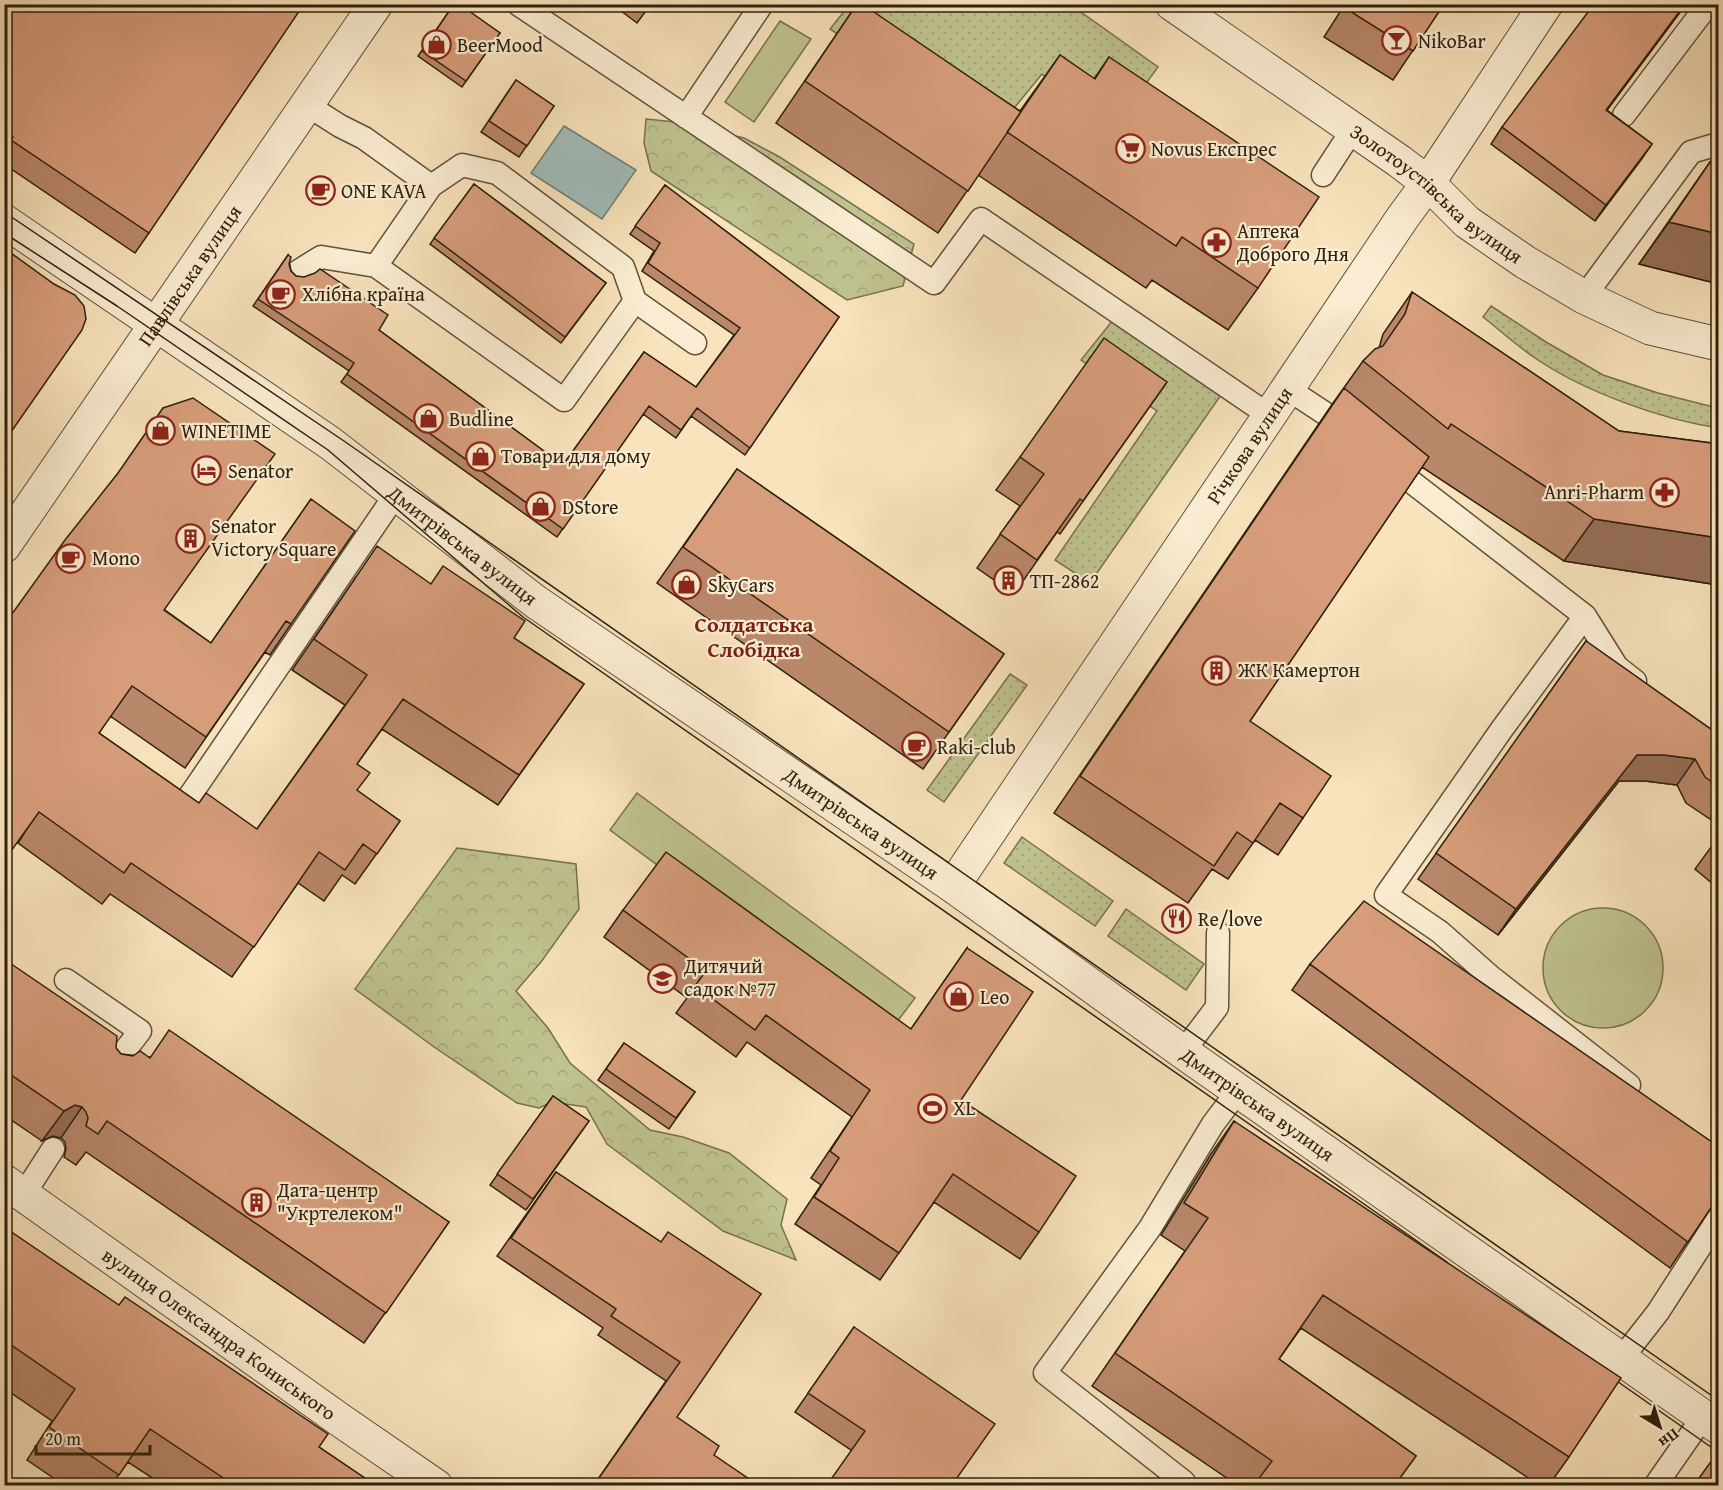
<svg xmlns="http://www.w3.org/2000/svg" width="1723" height="1490" viewBox="0 0 1723 1490" font-family="'Gentium Book Plus',serif">
  <style>
    .grass { fill: url(#grass-dots); stroke: #76724e; stroke-width: 1.5 }
    .forest { fill: url(#forest-crowns); stroke: #76724e; stroke-width: 1.5 }
    .park { fill: #bfc38f; stroke: #76724e; stroke-width: 1.5 }
    .water { fill: #a0bcba; stroke: #727e75; stroke-width: 1.5 }
    .lines { fill: none; stroke-linecap: round; stroke-linejoin: round }
    .lane-casing { stroke: #60513a; stroke-width: 25 }
    .street-casing { stroke: #60513a; stroke-width: 35 }
    .lane { stroke: #faedd3; stroke-width: 22 }
    .street { stroke: #faedd3; stroke-width: 33 }
    .tram { stroke: #2e200e; stroke-width: 1.5 }
    .wall { fill: #b9876a; stroke: #2e200e; stroke-width: 1.5 }
    .shaded-wall { fill: #966e56; stroke: #2e200e; stroke-width: 1.5 }
    .building { fill: #d79d7b; stroke: #2e200e; stroke-width: 1.5 }
    .labels { text-anchor: middle; stroke-width: 4.5; stroke-linejoin: round; paint-order: stroke }
    .poi-label { font-size: 20px; fill: #2e200e; stroke: #faedd3; text-anchor: start }
    .street-label { font-size: 20px; fill: #2e200e; stroke: #faedd3 }
    .quarter-label { font-size: 22px; font-weight: bold; fill: #7a1f14; stroke: #faedd3 }
  </style>
  <defs>
    <pattern id="grass-dots" width="8" height="8" patternUnits="userSpaceOnUse" patternTransform="scale(1.5)"><rect width="8" height="8" fill="#bfc38f"/><path d="M2 2h.1M6 6h.1" fill="none" stroke="#a4a77a" stroke-width="1.8" stroke-linecap="round"/></pattern>
    <pattern id="forest-crowns" width="20" height="18" patternUnits="userSpaceOnUse" patternTransform="scale(1.5)"><rect width="20" height="18" fill="#bfc38f"/><path d="M2 6a3 3 0 1 1 6 0M12 15a3 3 0 1 1 6 0" fill="none" stroke="#a4a77a"/></pattern>
  </defs>
  <rect width="100%" height="100%" fill="#f8e3bc"/>
  <filter id="stains"><feTurbulence type="fractalNoise" baseFrequency=".00333" numOctaves="4"/><feColorMatrix values="0 0 0 0 .2 0 0 0 0 .09 0 0 0 0 .02 0 0 0 .5 -.17"/></filter>
  <radialGradient id="worn" r=".72"><stop offset=".6" stop-color="#630" stop-opacity="0"/><stop offset="1" stop-color="#630" stop-opacity=".3"/></radialGradient>
  <!-- grass -->
  <path class="grass" d="M849,5H1071L1158,67L1127,110L1070,97L1042,74L992,135L830,29Z
    M1491,306L1546,342L1603,375L1658,393L1718,408V428C1660,419 1586,392 1538,360C1518,347 1501,331 1483,317Z
    M1113,320L1221,395L1090,583L1055,560L1157,411L1081,360Z
    M1010,674L1027,685L944,802L927,790Z
    M1022,837L1113,901L1095,926L1004,863Z
    M1126,909L1204,964L1186,990L1108,936Z"/>
  <!-- forest -->
  <path class="forest" d="M646,119L675,122L744,138L778,156L914,244L903,286L847,300L651,171L644,143Z
    M457,848L576,864L579,909L541,962L516,991L548,1028L570,1063L650,1130L683,1137L729,1153L787,1199L781,1225L796,1260L723,1231L607,1144L586,1107L552,1102L539,1108L517,1103L434,1047L355,989Z"/>
  <!-- park -->
  <path class="park" d="M780,21L811,39L754,122L725,102Z
    M637,793L915,998L887,1035L610,830Z
    M1543 968a60 60 0 1 1 120 0a60 60 0 1 1-120 0Z"/>
  <!-- water -->
  <path class="water" d="M564,126L636,170L602,219L531,173Z"/>
  <g class="lines">
    <defs>
      <path id="lane" d="M518,4L934,283L981,219L1270,416
        M1624,115L1703,11L1694,4
        M686,117L762,4
        M1323,175L1353,129
        M431,186L462,165L497,173L623,267L635,301L695,343
        M376,266L564,400L635,301
        M297,272L321,257L376,266L431,186L364,138L340,126L307,105
        M1584,297L1691,152L1718,144
        M1288,389L1338,422L1350,433
        M1387,463L1585,616
        M185,803L396,494
        M66,980L140,1031L107,1074
        M1183,1052L1217,1007L1218,933
        M1629,1085L1491,977L1440,932L1386,895L1502,729L1585,616L1617,667L1635,681
        M24,1194L53,1149
        M1622,1358L1658,1312L1718,1219
        M1185,1486L1184,1482L1045,1373L1150,1228L1213,1124L1238,1091
        M1655,1486L1703,1417"/>
      <g id="street">
        <path id="s1" d="M1172,4L1399,161L1428,183L1467,222L1525,262L1584,297L1650,328L1718,344"/>
        <path id="s2" d="M4,221L330,443L536,602L953,886L1183,1052L1718,1427"/>
        <path id="s3" d="M4,546L376,4"/>
        <path id="s4" d="M953,886L1403,217L1428,183L1546,4"/>
        <path id="s5" d="M4,1181L340,1420L436,1486"/>
      </g>
    </defs>
    <!-- lane casing -->
    <use href="#lane" class="lane-casing"/>
    <!-- street casing -->
    <use href="#street" class="street-casing"/>
    <!-- lane -->
    <use href="#lane" class="lane"/>
    <!-- street -->
    <use href="#street" class="street"/>
    <!-- tram -->
    <path class="tram" d="M4,212L344,441L1718,1400
      M4,233L117,306L328,450L523,617L1447,1262
      M1604,1372L1718,1452"/>
  </g>
  <!-- wall -->
  <path class="wall" d="M4,4L149,233L135,253L4,164Z
    M454,4L500,33L462,87L418,56Z
    M612,4H651L637,23Z
    M857,4L1020,111L1060,55L1094,79L1109,57L1258,288L1228,330L1152,280L1146,288L978,175L938,233L776,123Z
    M1345,4H1444L1393,80L1324,37Z
    M1686,4L1607,110L1652,144L1595,221L1491,144L1502,127Z
    M516,80L554,106L519,157L481,132Z
    M1719,149V284L1639,264Z
    M474,184L606,283L561,343L430,244Z
    M665,185L839,317L745,455L691,416L676,438L643,414L557,537L341,382L349,371L253,306L288,255L291,271L296,276L379,330L563,465L644,352L696,387L734,335L642,271L654,251L630,234Z
    M1412,292L1619,431L1719,444V585L1564,561L1422,467L1250,721L1303,818L1278,855L1255,840L1228,879L1212,869L1188,903L1054,813L1333,403L1363,361L1379,348L1383,334Z
    M1167,382L1060,534L1057,532L1014,594L977,568L1020,506L996,490L1020,457Z
    M737,469L1004,654L923,769L657,583Z
    M311,499L291,624L270,655L265,652L185,768L110,716L99,733L199,803L257,829L345,705L292,670L356,577L430,584L584,684L498,805L382,729L357,764V791L400,821L355,884L342,875L324,901L298,883L232,977L110,894L102,904L18,843L165,610L211,643Z
    M1586,641L1719,735V825L1686,803L1677,785L1645,781H1619L1498,935L1418,879Z
    M1719,838V889L1695,869L1714,843Z
    M623,910L911,1029L967,948L961,1100L1039,1232L1020,1259L934,1202L880,1280L795,1224L821,1185L811,1178L852,1117L747,1042L736,1057L676,1013L687,998L604,937Z
    M4,959L116,1048L121,1054L150,1057L449,1222L364,1343L86,1152L76,1165L64,1157L66,1149L65,1142L61,1138L53,1136L42,1141L4,1115Z
    M1310,964L1719,1206L1711,1207L1670,1268L1292,990Z
    M624,1043L695,1092L669,1129L598,1080Z
    M553,1096L589,1121L526,1210L490,1185Z
    M1234,1121L1569,1457L1549,1485H1539L1301,1328L1279,1359L1416,1456L1397,1482L1402,1485H1237L1092,1386L1185,1251L1161,1235L1211,1154Z
    M556,1172L661,1242L761,1294L594,1485L666,1381L598,1335L603,1328L497,1256Z
    M4,1227L319,1447L375,1485H163L128,1462L111,1485H64L27,1460L52,1421L4,1388Z
    M854,1327L952,1485L851,1450L795,1412Z"/>
  <!-- shaded-wall -->
  <path class="shaded-wall" d="M1686,4L1678,15L1595,126L1606,110Z
    M1652,144L1641,160L1595,221L1606,205Z
    M1669,222L1719,234V284L1639,264Z
    M1594,519L1719,538V585L1564,561Z
    M1637,755H1664L1695,759L1677,785L1645,781H1619L1498,935L1516,909Z
    M75,1105L82,1107L61,1138L53,1136L42,1141L64,1111Z
    M1719,1195V1206L1711,1207Z"/>
  <!-- building -->
  <path class="building" d="M4,4H304L149,233L11,140L13,137L4,131Z
    M454,4H459L500,33L466,81L422,51Z
    M857,4H862L1021,112L968,191L805,81Z
    M1347,4H1444L1413,51L1345,8Z
    M1594,4H1685L1606,110L1652,144L1606,205L1502,127Z
    M1060,55L1095,79L1109,57L1319,197L1258,288L1182,237L1176,246L1007,132Z
    M516,80L554,106L527,146L489,121Z
    M1719,149V234L1669,222Z
    M474,184L606,283L565,337L434,238Z
    M665,185L839,317L750,448L697,408L681,430L649,406L563,529L347,374L354,363L258,299L288,255L291,257L289,264L291,271L296,276L304,277L315,273L320,269L388,315L379,330L563,465L644,352L696,387L740,328L648,263L660,243L635,226Z
    M4,248L54,284L75,295L84,306L86,319L82,330L4,442Z
    M1412,292L1619,431L1719,444V538L1594,519L1451,424L1448,429L1363,361L1375,349L1383,346L1405,314Z
    M1104,338L1167,382L1083,501L1080,499L1037,560L1000,534L1044,474L1020,457Z
    M1344,388L1429,457L1250,721L1331,776L1303,818L1280,803L1253,843L1237,832L1214,866L1080,776Z
    M193,398L275,454L164,610L211,643L311,499L355,531L291,624L286,621L206,737L132,686L99,733L199,803L206,793L257,829L367,675L314,639L377,546L431,584L443,566L525,621L514,638L584,684L519,775L403,699L357,764L370,773L357,790L400,821L377,854L363,844L345,870L319,852L254,947L131,863L124,873L39,812L4,861V625L65,540L118,473L163,408Z
    M737,469L1004,654L949,732L683,547Z
    M1586,641L1719,735V787L1705,777L1695,759L1664,755H1637L1516,909L1436,853Z
    M1719,838V847L1714,843Z
    M666,852L911,1029L967,948L1033,992L961,1100L1076,1176L1039,1232L953,1174L899,1253L814,1197L839,1158L830,1151L870,1090L766,1015L755,1030L695,986L706,971L623,910Z
    M1364,901L1719,1147V1196L1688,1242L1310,964Z
    M4,959L117,1036L116,1048L121,1054L133,1056L140,1051L150,1058L169,1030L449,1222L386,1313L107,1121L98,1134L86,1126L88,1118L86,1112L82,1107L75,1105L64,1111L4,1070Z
    M624,1043L695,1092L676,1118L606,1069Z
    M553,1096L589,1121L533,1199L497,1174Z
    M1234,1121L1621,1378L1569,1457L1323,1295L1279,1359L1416,1456L1397,1482L1402,1485H1254L1272,1461L1115,1353L1208,1218L1184,1203Z
    M556,1172L661,1242L668,1232L761,1294L677,1417L719,1446L714,1455L758,1485H594L680,1362L611,1316L616,1309L511,1238Z
    M4,1227L119,1305L125,1297L328,1434L319,1447L375,1485H234L150,1429L119,1475L49,1427L75,1389L4,1340Z
    M854,1327L995,1424L952,1485H827L865,1431L808,1393Z
    M1718,1452L1719,1485H1694Z"/>
  <!-- icons -->
  <defs>
    <symbol id="bar-ring" viewBox="-11 -11 22 22"><circle r="9.5" fill="#faedd3" stroke="#8f2418" stroke-width="1.5"/><path d="M-6-5H6L.8 .8V4.5H3.5V6h-7V4.5H-.8V.8Z" fill="#8f2418"/></symbol>
    <symbol id="shop-ring" viewBox="-11 -11 22 22"><circle r="9.5" fill="#faedd3" stroke="#8f2418" stroke-width="1.5"/><path d="M-5-2.5h2.3a2.7 3.5 0 0 1 5.4 0H5L5.5 6h-11ZM-1.5-2.5h3a1.5 2.3 0 0 0-3 0Z" fill="#8f2418"/></symbol>
    <symbol id="supermarket-ring" viewBox="-11 -11 22 22"><circle r="9.5" fill="#faedd3" stroke="#8f2418" stroke-width="1.5"/><path d="M-6-5.5h2.5l.6 2H6L4.5 2H-2.5L-4.4-4H-6ZM-1.5 3.2a1.3 1.3 0 1 0 .1 0ZM3 3.2a1.3 1.3 0 1 0 .1 0Z" fill="#8f2418"/></symbol>
    <symbol id="cafe-ring" viewBox="-11 -11 22 22"><circle r="9.5" fill="#faedd3" stroke="#8f2418" stroke-width="1.5"/><path d="M-5.5-4.5H6V0H3Q3 3.5 0 3.5H-2.5Q-5.5 3.5-5.5 0ZM3-3.2v2h1.7v-2ZM-6 4.5H4V6H-6Z" fill="#8f2418"/></symbol>
    <symbol id="pharmacy-ring" viewBox="-11 -11 22 22"><circle r="9.5" fill="#faedd3" stroke="#8f2418" stroke-width="1.5"/><path d="M-2-6h4v4h4v4h-4v4h-4v-4h-4v-4h4Z" fill="#8f2418"/></symbol>
    <symbol id="hotel-ring" viewBox="-11 -11 22 22"><circle r="9.5" fill="#faedd3" stroke="#8f2418" stroke-width="1.5"/><path d="M-6-4.5h1.5V1H6V5H4.5V3h-9V5H-6ZM-4 0a1.8 1.8 0 1 1 3.6 0ZM.5 0V-2.5h3Q6-2.5 6 0Z" fill="#8f2418"/></symbol>
    <symbol id="building-ring" viewBox="-11 -11 22 22"><circle r="9.5" fill="#faedd3" stroke="#8f2418" stroke-width="1.5"/><path d="M-4-6H4V6H1V3H-1V6H-4ZM-2.5-4.3h1.7v1.8h-1.7ZM.8-4.3h1.7v1.8H.8ZM-2.5-1h1.7V.8h-1.7ZM.8-1h1.7V.8H.8Z" fill="#8f2418"/></symbol>
    <symbol id="restaurant-ring" viewBox="-11 -11 22 22"><circle r="9.5" fill="#faedd3" stroke="#8f2418" stroke-width="1.5"/><path d="M-5-6h1v4h1v-4h1v4h1v-4h1v5L-1.5 .5V6h-2V.5L-5-1ZM5-6V6H3V1.5H1.5Q1.5-4 5-6Z" fill="#8f2418"/></symbol>
    <symbol id="school-ring" viewBox="-11 -11 22 22"><circle r="9.5" fill="#faedd3" stroke="#8f2418" stroke-width="1.5"/><path d="M0-5L7-2L0 1L-7-2ZM-4 1L0 2.5L4 1V4Q0 6-4 4Z" fill="#8f2418"/></symbol>
    <symbol id="stadium-ring" viewBox="-11 -11 22 22"><circle r="9.5" fill="#faedd3" stroke="#8f2418" stroke-width="1.5"/><path d="M0-5a6.5 5 0 1 0 0 10a6.5 5 0 1 0 0-10ZM-3.5-1.8h7v3.6h-7Z" fill="#8f2418"/></symbol>
  </defs>
  <g fill-rule="evenodd">
    <use href="#bar-ring" x="1380" y="24" width="33" height="33"/>
    <use href="#shop-ring" x="420" y="28" width="33" height="33"/>
    <use href="#supermarket-ring" x="1114" y="132" width="33" height="33"/>
    <use href="#cafe-ring" x="304" y="174" width="33" height="33"/>
    <use href="#pharmacy-ring" x="1200" y="226" width="33" height="33"/>
    <use href="#cafe-ring" x="264" y="278" width="33" height="33"/>
    <use href="#shop-ring" x="412" y="402" width="33" height="33"/>
    <use href="#shop-ring" x="144" y="414" width="33" height="33"/>
    <use href="#shop-ring" x="464" y="440" width="33" height="33"/>
    <use href="#hotel-ring" x="190" y="454" width="33" height="33"/>
    <use href="#pharmacy-ring" x="1648" y="476" width="33" height="33"/>
    <use href="#shop-ring" x="524" y="490" width="33" height="33"/>
    <use href="#building-ring" x="174" y="522" width="33" height="33"/>
    <use href="#cafe-ring" x="54" y="542" width="33" height="33"/>
    <use href="#building-ring" x="992" y="564" width="33" height="33"/>
    <use href="#shop-ring" x="670" y="568" width="33" height="33"/>
    <use href="#building-ring" x="1200" y="654" width="33" height="33"/>
    <use href="#cafe-ring" x="900" y="730" width="33" height="33"/>
    <use href="#restaurant-ring" x="1160" y="902" width="33" height="33"/>
    <use href="#school-ring" x="646" y="962" width="33" height="33"/>
    <use href="#shop-ring" x="942" y="980" width="33" height="33"/>
    <use href="#stadium-ring" x="916" y="1092" width="33" height="33"/>
    <use href="#building-ring" x="240" y="1186" width="33" height="33"/>
  </g>
  <g class="labels">
    <!-- poi labels -->
    <g class="poi-label">
      <text x="1418" y="48">NikoBar</text>
      <text x="457" y="52">BeerMood</text>
      <text x="1151" y="156">Novus Експрес</text>
      <text x="341" y="198">ONE KAVA</text>
      <text x="1237" y="238">Аптека<tspan x="1237" dy="23">Доброго Дня</tspan></text>
      <text x="302" y="301">Хлібна країна</text>
      <text x="449" y="426">Budline</text>
      <text x="181" y="438">WINETIME</text>
      <text x="501" y="463">Товари для дому</text>
      <text x="228" y="478">Senator</text>
      <text x="1644" y="499" text-anchor="end">Anri-Pharm</text>
      <text x="562" y="514">DStore</text>
      <text x="211" y="533">Senator<tspan x="211" dy="23">Victory Square</tspan></text>
      <text x="92" y="565">Mono</text>
      <text x="1030" y="588">ТП-2862</text>
      <text x="708" y="592">SkyCars</text>
      <text x="1238" y="677">ЖК Камертон</text>
      <text x="937" y="754">Raki-club</text>
      <text x="1198" y="926">Re/love</text>
      <text x="684" y="973">Дитячий<tspan x="684" dy="23">садок №77</tspan></text>
      <text x="980" y="1004">Leo</text>
      <text x="953" y="1115">XL</text>
      <text x="277" y="1197">Дата-центр<tspan x="277" dy="23">"Укртелеком"</tspan></text>
    </g>
    <!-- street labels -->
    <g class="street-label">
      <text dy="7" stroke="none"><textPath href="#s1" startOffset="326">Золотоустівська вулиця</textPath></text>
      <text dy="7" stroke="none"><textPath href="#s3" startOffset="328">Павлівська вулиця</textPath></text>
      <text dy="7" stroke="none"><textPath href="#s4" startOffset="531">Річкова вулиця</textPath></text>
      <text dy="7" stroke="none"><textPath href="#s2" startOffset="562">Дмитрівська вулиця</textPath></text>
      <text dy="7" stroke="none"><textPath href="#s2" startOffset="1048">Дмитрівська вулиця</textPath></text>
      <text dy="7" stroke="none"><textPath href="#s2" startOffset="1534">Дмитрівська вулиця</textPath></text>
      <text dy="7" stroke="none"><textPath href="#s5" startOffset="264">вулиця Олександра Кониського</textPath></text>
    </g>
    <!-- quarter labels -->
    <g class="quarter-label">
      <text x="754" y="632">Солдатська<tspan x="754" dy="25">Слобідка</tspan></text>
    </g>
  </g>
  <!-- margin -->
  <rect width="1723" height="1490" fill="none" stroke="#f8e3bc" stroke-width="24"/>
  <rect x="6" y="6" width="1711" height="1478" fill="none" stroke="#2e200e" stroke-width="3"/>
  <rect x="12" y="12" width="1699" height="1466" fill="none" stroke="#2e200e" stroke-width="1.5"/>
  <!-- north arrow -->
  <g transform="translate(1660 1427) rotate(142)" stroke="#faedd3" stroke-width="4.5" paint-order="stroke">
  <path d="M0-4.5L10 22L0 15L-10 22Z" fill="#2e200e"/>
  <text y="-9" font-size="16" font-weight="bold" text-anchor="middle" fill="#2e200e">Пн</text>
  </g>
  <!-- scale -->
  <path d="M36 1445v9h114v-9" fill="none" stroke="#2e200e" stroke-width="3"/>
  <text x="45" y="1445" font-size="18" fill="#2e200e" stroke="#faedd3" stroke-width="4.5" paint-order="stroke">20 m</text>
  <rect width="100%" height="100%" filter="url(#stains)"/>
  <rect width="100%" height="100%" fill="url(#worn)"/>
</svg>
